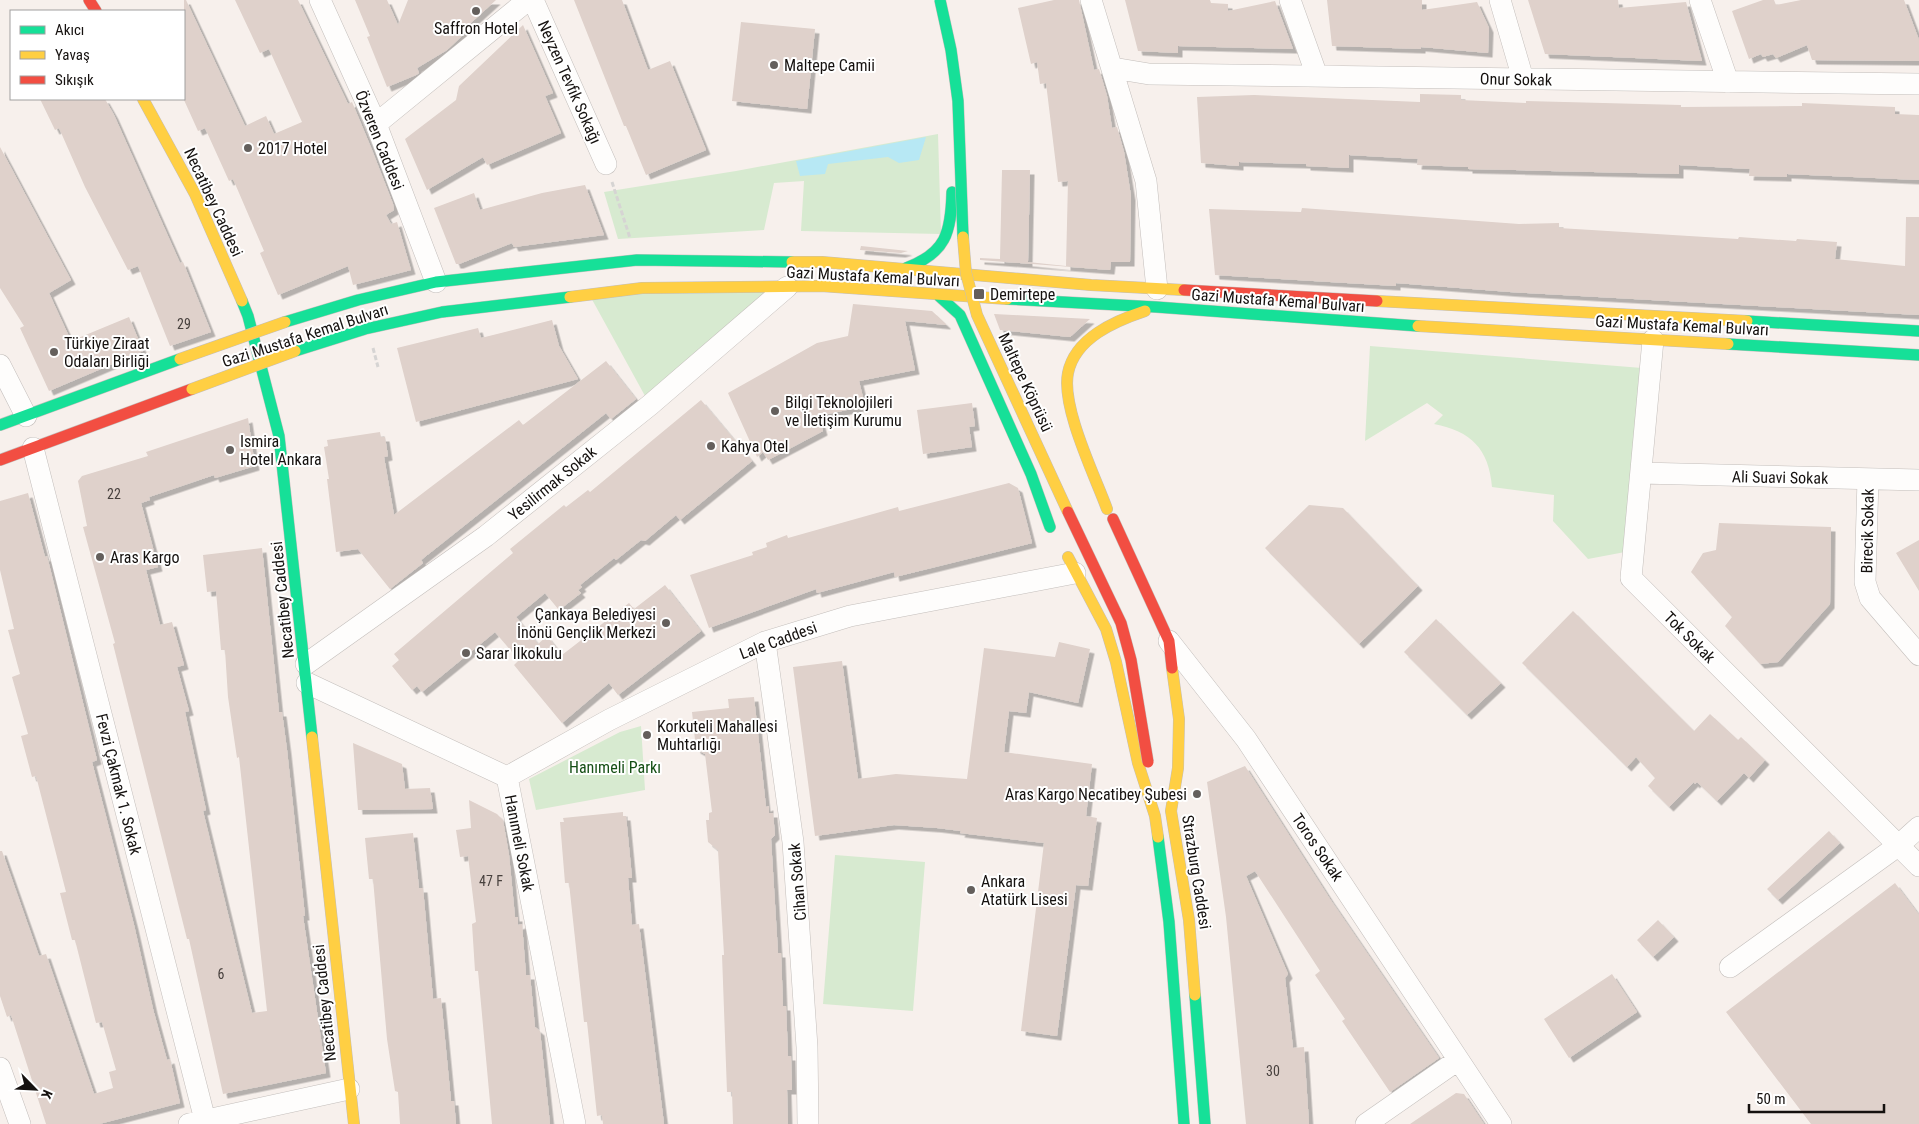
<svg xmlns="http://www.w3.org/2000/svg" width="1919" height="1124" viewBox="0 0 1919 1124" font-family="'Roboto Condensed',sans-serif">
  <style>
    .green { fill: #d7ead0 }
    .water { fill: #b7e8f4 }
    .building { fill: #dfd1cb; filter: url(#shadow) }
    .lines { fill: none; stroke-linecap: round; stroke-linejoin: round }
    .street-casing { stroke: #c3bebb; stroke-width: 22 }
    .fast-casing { stroke: #c3bebb; stroke-width: 12 }
    .slow-casing { stroke: #c3bebb; stroke-width: 12 }
    .jam-casing { stroke: #c3bebb; stroke-width: 12 }
    .path { stroke: #d6d4d3; stroke-width: 3; stroke-dasharray: 5 2.5; stroke-linecap: butt }
    .street { stroke: #fefdfc; stroke-width: 21 }
    .fast { stroke: #16e098; stroke-width: 11 }
    .slow { stroke: #ffcf43; stroke-width: 11 }
    .jam { stroke: #f24e42; stroke-width: 11 }
    .fast-bridge-casing { stroke: #c3bebb; stroke-width: 12; stroke-linecap: butt }
    .slow-bridge-casing { stroke: #c3bebb; stroke-width: 12; stroke-linecap: butt }
    .jam-bridge-casing { stroke: #c3bebb; stroke-width: 12; stroke-linecap: butt }
    .fast-bridge { stroke: #16e098; stroke-width: 11 }
    .slow-bridge { stroke: #ffcf43; stroke-width: 11 }
    .jam-bridge { stroke: #f24e42; stroke-width: 11 }
    .poi-dot { fill: #645f5c; stroke: #fff; stroke-width: 2 }
    .labels { text-anchor: middle; stroke-width: 4; stroke-linejoin: round; paint-order: stroke }
    .number-label { font-size: 14px; fill: #48413e }
    .poi-label { font-size: 16px; fill: #15110f; stroke: #fff; text-anchor: start }
    .street-label { font-size: 16px; fill: #15110f; stroke: #fff }
    .park-label { font-size: 16px; fill: #154f15; stroke: #fff }
  </style>
  <defs>
    <filter id="shadow"><feDropShadow dx="4.5" dy="4.5" stdDeviation="0" flood-color="#0004"/></filter>
  </defs>
  <rect width="100%" height="100%" fill="#f7f0ec"/>
  <!-- green -->
  <path class="green" d="M938,134L941,234L801,231L804,181L774,183L764,230L618,239L604,192L736,171Z
    M787,287L650,405L589,294Z
    M1370,346L1642,368L1625,552L1588,559L1553,521L1554,495L1492,487C1489,449 1471,431 1434,424L1443,415L1427,403L1365,441Z
    M641,726L645,790L536,810L529,779L620,732Z
    M835,855L925,862L913,1011L823,1004Z"/>
  <!-- water -->
  <path class="water" d="M926,137L919,160L899,163L888,157L828,164L825,174L800,176L796,161Z"/>
  <!-- building -->
  <path class="building" d="M184,0H186L245,126L266,116L274,134L302,122L269,49L260,53L235,0H298L348,104L352,102L372,150L393,204L394,210L386,215L391,224L397,222L411,270L353,285L348,266L278,295L260,253L264,251L233,179L229,181L205,128L198,131L184,100Z
    M355,0H387L398,25L408,0H496L463,30L465,33L447,50L417,68L419,73L416,75L387,87L367,37L370,36Z
    M574,0H622L648,70L670,61L706,150L646,175L626,126H624Z
    M1054,0H1079L1094,70L1099,69L1107,96L1112,128L1117,127L1124,152L1131,196L1130,262H1111L1110,270L980,260V258L1000,259L1002,170H1030L1028,262L1066,266L1068,181L1058,182L1046,83L1040,84L1037,62L1031,64L1018,8Z
    M1125,0H1210L1211,3L1228,4V11L1275,1L1293,49L1178,46V53L1138,51Z
    M1327,0H1422V10L1477,2L1489,28L1488,53L1421,47V49L1332,46Z
    M1528,0H1618L1619,8L1686,2L1702,61L1545,54Z
    M1763,0H1774L1776,5L1801,0H1904L1919,40V61L1812,60L1807,45L1776,58L1773,54L1763,57L1761,54L1749,59L1732,11Z
    M741,22L815,29L807,109L732,101Z
    M523,25L553,93L545,96L561,133L487,165L483,157L427,190L405,139L456,100L459,86Z
    M1420,94L1461,95V100L1526,103V101L1681,105V107L1802,106V103L1895,107V114L1919,115V180L1787,174V177L1749,176L1750,169L1679,165V174L1468,169V167L1417,165L1418,159L1349,155V168L1306,166V164L1239,162V166L1201,163L1197,97L1254,95L1420,102Z
    M40,99H105L114,115L180,263L183,262L211,332L170,346L138,266L128,270L85,187L59,128L55,130Z
    M0,147L71,280L49,293L71,341L129,317L143,351L49,391L20,328L24,326L0,288Z
    M585,185L604,235L514,247L512,243L459,264H456L434,208L474,193L480,210L542,193Z
    M1302,208L1519,224L1559,223V228L1738,239L1739,237L1796,241L1797,239L1837,242L1835,259L1905,266L1906,217H1919V315L1510,292L1396,283V286L1215,275L1209,209L1301,212Z
    M861,246L908,251L901,253L860,250Z
    M853,304L932,311L947,325L905,321L915,370L859,381L865,406L819,416L823,431L768,460L763,452L757,457L728,393L817,343L848,336Z
    M994,314L1090,319L1070,337L1000,330Z
    M552,320L559,346L578,379L416,422L397,348L478,328L481,338Z
    M606,361L636,399L611,419L606,413L421,560L423,563L390,589L358,549L336,552L327,479H329L324,447L328,446L327,440L380,432L381,437H385L388,456L384,457L394,515L519,420L523,425Z
    M701,400L752,461L680,520L676,515L645,541L641,540L616,560L614,558L580,585L582,587L578,590L581,593L559,610L545,593L516,617L538,644L547,636L562,655L629,603L634,609L665,585L701,631L618,695L609,683L562,723L514,665L519,660L495,632L422,692L417,686L412,690L392,666L399,660L394,654L513,553L510,549L564,505L566,507L588,490L590,492Z
    M972,403L975,426L969,427L972,447L923,454L917,410Z
    M248,418L255,466L215,478L214,475L149,497L150,500L141,503L158,567L146,570L160,625L172,622L184,665L177,667L189,711L185,712L206,810L203,811L252,1013L267,1011L239,757L237,758L228,697L225,650H221L216,591L207,592L203,555L262,548L279,712H282L287,750L305,916H303L326,1073L223,1094L189,939H187L113,644L115,643L83,527L87,526L78,481L82,476L148,456L146,452Z
    M1009,483L1018,488L1032,543L895,577L894,572L817,593L816,589L709,628L690,575L753,555L752,552L767,547L766,543L787,535L788,538L898,507L899,511Z
    M28,493L45,557L47,556L97,760L92,762L134,925L153,1009L167,1060L170,1059L180,1103L99,1124H46L11,1015L7,1017L0,996V851H2L39,956L46,954L94,1094L113,1088L109,1072L116,1070L102,1022L96,1023L75,940H72L60,893L66,892L36,776L32,777L21,736L28,734L12,677L20,674L8,630L14,629L0,570V501Z
    M1309,505L1343,508L1418,586L1359,644L1265,548Z
    M1719,523L1831,527L1830,604L1778,662L1760,664L1725,626L1732,617L1691,572L1703,553L1716,550Z
    M1919,540V591L1896,553Z
    M1573,611L1694,731L1710,714L1738,740L1741,737L1765,760L1749,778L1744,773L1717,801L1697,782L1695,784L1694,782L1669,807L1648,786L1655,778L1636,757L1627,767L1522,663Z
    M1436,619L1501,683L1467,715L1404,652Z
    M1059,642L1090,649L1078,703L1029,692L1026,713L1009,711L1004,752L1092,764L1086,816L1097,818L1088,886L1076,885L1057,1036L1021,1031L1044,843L960,833L961,831L937,828L894,825L815,836L793,667L842,661L858,779L896,774L967,779L984,648L1055,657Z
    M754,697L766,807L769,806V813H773L775,835L771,839L778,953H781L783,1006H786L788,1056H791L792,1090H787L788,1124H733L732,1092H727L722,955H724L718,850L708,842L706,820H709V813L712,812L705,754L696,749L692,712L729,708L728,699Z
    M353,743L402,764L405,789L430,788L433,809L358,810Z
    M1245,766L1330,899L1439,1058L1390,1092L1342,1021L1345,1019L1315,975L1320,971L1255,871L1246,876L1288,974L1285,978L1293,1048L1304,1047L1309,1124H1246L1226,917L1207,782Z
    M469,800L497,814L503,820L509,855L515,917H518V925L522,924L526,975H530L535,1027L540,1031L550,1124H492L478,971H475L472,924L476,922L468,856L460,857L456,830L471,828Z
    M623,812V816H626L632,878H628L632,925L639,924L664,1124H603L602,1115L597,1116L587,1022H584L569,883H565L560,822H564L563,818Z
    M1829,831L1840,843L1778,900L1767,889Z
    M413,833L419,888H423L433,999L441,998L451,1101H454L456,1124H400L398,1092L395,1091L387,1039L373,879H369L365,838Z
    M1895,883L1919,915V1124H1811L1726,1012Z
    M1658,920L1674,937L1653,957L1637,940Z
    M1612,974L1637,1012L1569,1058L1544,1019Z
    M1456,1093L1464,1094L1484,1124H1410Z"/>
  <g class="lines">
    <defs>
      <path id="street" d="M320,0L376,124L436,282
        M533,0L606,164
        M1091,0L1146,181L1157,289
        M1290,0L1317,76
        M1500,0L1523,79
        M1700,0L1728,82
        M1113,68L1149,74L1919,84
        M376,124L528,0
        M1653,340L1631,578L1919,866
        M0,365L26,416
        M33,448L205,1120
        M1641,473L1919,480
        M1868,479L1865,582L1870,598L1919,655
        M1169,641L1246,739L1501,1124
        M765,642L793,842L807,1047L808,1124
        M306,664L486,536L650,405L787,287
        M307,683L507,777
        M507,777L609,720L765,642L850,616L1075,573
        M507,777L575,1124
        M1730,967L1899,845L1919,827
        M0,1068L20,1124
        M189,1124L349,1089
        M1366,1124L1458,1060"/>
      <path id="fast" d="M906,268C946,253 951,233 952,192
        M939,296L960,315L1031,474L1050,527
        M1007,299L1156,307L1418,326
        M242,301L248,316L279,436L312,737
        M1747,321L1919,331
        M285,322L358,300L436,282L637,260L792,262
        M1728,344L1919,355
        M295,351L365,329L442,312L570,297
        M0,425L180,359
        M1158,837L1169,922L1184,1124
        M1195,995L1205,1124"/>
      <path id="slow" d="M143,99L195,194L242,301
        M792,262H822L1091,285L1184,290
        M570,297L642,288L821,286L1007,299
        M1377,301L1747,321
        M1418,326L1728,344
        M1107,509C1095,476 1061,407 1068,373C1075,338 1115,321 1145,311
        M1068,557L1106,629L1116,662L1138,763L1155,816L1158,837
        M1172,668L1179,719L1178,768L1171,811L1189,920L1195,995
        M312,737L354,1124"/>
      <path id="jam" d="M89,0L96,11
        M1184,290L1377,301
        M0,460L192,389
        M1113,519L1169,641L1172,668"/>
    </defs>
    <!-- street casing -->
    <use href="#street" class="street-casing"/>
    <!-- fast casing -->
    <use href="#fast" class="fast-casing"/>
    <!-- slow casing -->
    <use href="#slow" class="slow-casing"/>
    <!-- jam casing -->
    <use href="#jam" class="jam-casing"/>
    <!-- path -->
    <path class="path" d="M612,182L630,238
      M373,348L378,367"/>
    <!-- street -->
    <use href="#street" class="street"/>
    <!-- fast -->
    <use href="#fast" class="fast"/>
    <!-- slow -->
    <use href="#slow" class="slow"/>
    <!-- jam -->
    <use href="#jam" class="jam"/>
    <defs>
      <path id="fast-bridge" d="M940,0L951,50L958,101L963,237"/>
      <path id="slow-bridge" d="M963,237L966,273L977,315L1068,512
        M180,359L285,322
        M192,389L295,351"/>
      <path id="jam-bridge" d="M1068,512L1121,623L1131,660L1148,762"/>
    </defs>
    <!-- fast-bridge casing -->
    <use href="#fast-bridge" class="fast-bridge-casing"/>
    <!-- slow-bridge casing -->
    <use href="#slow-bridge" class="slow-bridge-casing"/>
    <!-- jam-bridge casing -->
    <use href="#jam-bridge" class="jam-bridge-casing"/>
    <!-- fast-bridge -->
    <use href="#fast-bridge" class="fast-bridge"/>
    <!-- slow-bridge -->
    <use href="#slow-bridge" class="slow-bridge"/>
    <!-- jam-bridge -->
    <use href="#jam-bridge" class="jam-bridge"/>
  </g>
  <!-- markers -->
  <g class="poi-dot">
    <circle cx="476" cy="11" r="5"/>
    <circle cx="774" cy="65" r="5"/>
    <circle cx="248" cy="148" r="5"/>
    <rect x="973" y="288" width="12" height="12" rx="2.5"/>
    <circle cx="54" cy="352" r="5"/>
    <circle cx="775" cy="411" r="5"/>
    <circle cx="711" cy="446" r="5"/>
    <circle cx="230" cy="450" r="5"/>
    <circle cx="100" cy="557" r="5"/>
    <circle cx="666" cy="623" r="5"/>
    <circle cx="466" cy="653" r="5"/>
    <circle cx="647" cy="735" r="5"/>
    <circle cx="1197" cy="794" r="5"/>
    <circle cx="971" cy="890" r="5"/>
  </g>
  <g class="labels">
    <!-- number labels -->
    <g class="number-label">
      <text x="184" y="329">29</text>
      <text x="114" y="499">22</text>
      <text x="491" y="886">47 F</text>
      <text x="221" y="979">6</text>
      <text x="1273" y="1076">30</text>
    </g>
    <!-- poi labels -->
    <g class="poi-label">
      <text x="476" y="34" text-anchor="middle">Saffron Hotel</text>
      <text x="784" y="71">Maltepe Camii</text>
      <text x="258" y="154">2017 Hotel</text>
      <text x="990" y="300">Demirtepe</text>
      <text x="64" y="349">Türkiye Ziraat<tspan x="64" dy="18">Odaları Birliği</tspan></text>
      <text x="785" y="408">Bilgi Teknolojileri<tspan x="785" dy="18">ve İletişim Kurumu</tspan></text>
      <text x="240" y="447">Ismira<tspan x="240" dy="18">Hotel Ankara</tspan></text>
      <text x="721" y="452">Kahya Otel</text>
      <text x="110" y="563">Aras Kargo</text>
      <text x="656" y="620" text-anchor="end">Çankaya Belediyesi<tspan x="656" dy="18">İnönü Gençlik Merkezi</tspan></text>
      <text x="476" y="659">Sarar İlkokulu</text>
      <text x="657" y="732">Korkuteli Mahallesi<tspan x="657" dy="18">Muhtarlığı</tspan></text>
      <text x="1187" y="800" text-anchor="end">Aras Kargo Necatibey Şubesi</text>
      <text x="981" y="887">Ankara<tspan x="981" dy="18">Atatürk Lisesi</tspan></text>
    </g>
    <!-- street labels -->
    <g class="street-label">
      <text transform="translate(1516 79) rotate(1)" y="6">Onur Sokak</text>
      <text transform="translate(570 82) rotate(66)" y="6">Neyzen Tevfik Sokağı</text>
      <text transform="translate(380 140) rotate(68)" y="6">Özveren Caddesi</text>
      <text transform="translate(214 202) rotate(65)" y="6">Necatibey Caddesi</text>
      <text transform="translate(873 276) rotate(3)" y="6">Gazi Mustafa Kemal Bulvarı</text>
      <text transform="translate(1278 300) rotate(4)" y="6">Gazi Mustafa Kemal Bulvarı</text>
      <text transform="translate(1682 325) rotate(3)" y="6">Gazi Mustafa Kemal Bulvarı</text>
      <text transform="translate(305 335) rotate(-18)" y="6">Gazi Mustafa Kemal Bulvarı</text>
      <text transform="translate(1026 382) rotate(65)" y="6">Maltepe Köprüsü</text>
      <text transform="translate(1780 477) rotate(1)" y="6">Ali Suavi Sokak</text>
      <text transform="translate(552 483) rotate(-39)" y="6">Yesilirmak Sokak</text>
      <text transform="translate(1867 531) rotate(-89)" y="6">Birecik Sokak</text>
      <text transform="translate(282 600) rotate(-96)" y="6">Necatibey Caddesi</text>
      <text transform="translate(1690 637) rotate(45)" y="6">Tok Sokak</text>
      <text transform="translate(778 640) rotate(-20)" y="6">Lale Caddesi</text>
      <text transform="translate(119 784) rotate(76)" y="6">Fevzi Çakmak 1. Sokak</text>
      <text transform="translate(520 843) rotate(79)" y="6">Hanımeli Sokak</text>
      <text transform="translate(1318 847) rotate(56)" y="6">Toros Sokak</text>
      <text transform="translate(1197 872) rotate(81)" y="6">Strazburg Caddesi</text>
      <text transform="translate(797 882) rotate(-95)" y="6">Cihan Sokak</text>
      <text transform="translate(324 1003) rotate(-96)" y="6">Necatibey Caddesi</text>
    </g>
    <!-- park labels -->
    <g class="park-label">
      <text x="615" y="773">Hanımeli Parkı</text>
    </g>
  </g>
  <!-- legend -->
  <rect x="10" y="10" width="175" height="90" fill="#ffffff" stroke="#a1a09f"/>
  <rect x="20" y="26" width="25" height="8" fill="#16e098" stroke="#a1a09f"/>
  <text x="55" y="35" font-size="15" fill="#15110f">Akıcı</text>
  <rect x="20" y="51" width="25" height="8" fill="#ffcf43" stroke="#a1a09f"/>
  <text x="55" y="60" font-size="15" fill="#15110f">Yavaş</text>
  <rect x="20" y="76" width="25" height="8" fill="#f24e42" stroke="#a1a09f"/>
  <text x="55" y="85" font-size="15" fill="#15110f">Sıkışık</text>
  <!-- north arrow -->
  <g transform="translate(35 1089) rotate(114)" stroke="#ffffff" stroke-width="4" paint-order="stroke">
  <path d="M0-4L9 19L0 12L-9 19Z" fill="#15110f"/>
  <text y="-8" font-size="14" font-weight="bold" text-anchor="middle" fill="#15110f">K</text>
  </g>
  <!-- scale -->
  <path d="M1749 1104v8h135v-8" fill="none" stroke="#15110f" stroke-width="2.5"/>
  <text x="1756" y="1104" font-size="15" fill="#15110f" stroke="#ffffff" stroke-width="4" paint-order="stroke">50 m</text>
</svg>
